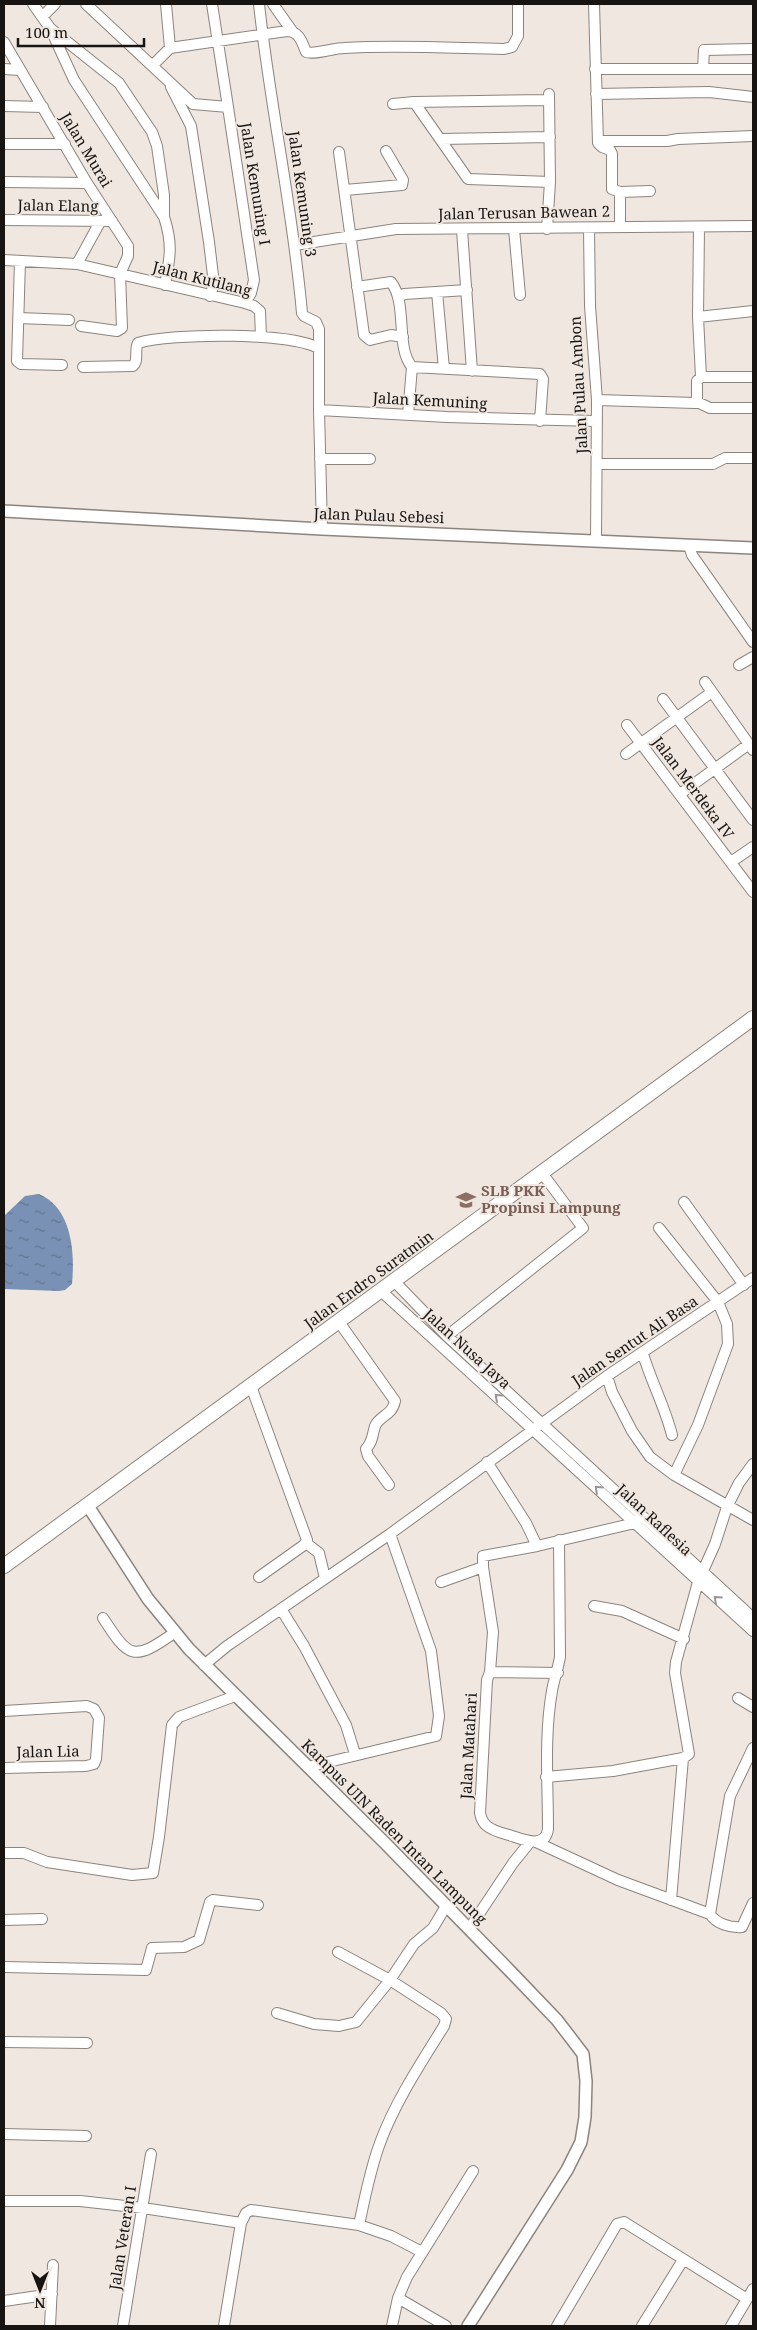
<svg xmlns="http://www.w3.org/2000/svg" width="757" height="2330" viewBox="0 0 757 2330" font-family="'Noto Serif',serif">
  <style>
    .water { fill: url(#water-ripples) }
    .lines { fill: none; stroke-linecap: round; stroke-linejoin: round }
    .minor-casing { stroke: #8c847e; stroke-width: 12 }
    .tertiary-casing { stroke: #8c847e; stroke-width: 14 }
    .secondary-casing { stroke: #8c847e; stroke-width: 16 }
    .minor { stroke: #fff; stroke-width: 10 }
    .tertiary { stroke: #fff; stroke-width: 11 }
    .secondary { stroke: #fff; stroke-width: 14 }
    .oneway { stroke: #979594 }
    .labels { text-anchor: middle; stroke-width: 4; stroke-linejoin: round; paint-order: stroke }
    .street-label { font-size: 15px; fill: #171412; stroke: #f0e7e0 }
    .education-label { font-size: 15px; font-weight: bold; fill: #785e54; stroke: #f0e7e0; text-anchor: start }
  </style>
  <defs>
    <pattern id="water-ripples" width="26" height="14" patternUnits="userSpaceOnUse" patternTransform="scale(1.25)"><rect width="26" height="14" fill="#7991b4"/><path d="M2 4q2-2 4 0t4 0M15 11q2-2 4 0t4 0" fill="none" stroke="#627591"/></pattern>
  </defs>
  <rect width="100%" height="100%" fill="#f0e7e0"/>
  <!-- water -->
  <path class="water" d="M39,1194C72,1208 75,1253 72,1284L65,1290L59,1291L4,1289V1216L25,1196Z"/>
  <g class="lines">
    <defs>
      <path id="minor" d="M33,4L50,28L74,80L164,217C173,244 170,258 165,285
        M86,4L193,104L228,107L254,280L251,293L245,303
        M166,4L170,48
        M212,4L228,107
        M259,4C270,107 293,209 302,313L304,316L316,322L319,329V410L322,529
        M273,4L292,31
        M594,4L598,143L602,147L610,150L612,154V189L620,192V227
        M43,16L55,4
        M51,29L119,83L152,132L157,146L164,195V217
        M4,42L87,183L128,246V256L120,274L122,328L117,331L81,326
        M153,65L170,48L287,31C299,31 302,42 306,52C314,55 334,48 344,48C397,45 451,48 504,49L512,47L518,36V4
        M4,69L20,70
        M595,69H753
        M703,69L704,50L753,49
        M171,87L191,126L209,242L214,284L210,296
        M596,94L709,92L753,97
        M414,102L468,179L550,182
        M393,104L414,102L549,100
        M4,106L43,107
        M441,139L550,137
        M598,141H667L678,139L753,136
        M4,144H65
        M339,152L364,335L370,340L391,335L403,337
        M4,182L87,183
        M345,190L402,185L403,180L386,151
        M620,192L650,191
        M4,220L112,221
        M699,227L698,317L701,377
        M589,228L590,306L597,400L596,541
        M514,229L520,295
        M547,229L550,182L549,94
        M462,230L472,371
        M295,245L396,229L753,226
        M4,260L77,264L245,303L254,306L260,311L261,337
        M20,261L17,361L21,364L62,365
        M77,264L100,222
        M357,287L391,282C408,304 395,347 412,367L408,415
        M437,292L444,369
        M399,297L404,294L467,290
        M698,317L753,311
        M19,318L69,320
        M83,367L133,366C139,361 134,350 138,343C171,333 290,332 318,348
        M412,367L540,374L543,379L540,421
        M701,377H753
        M597,400L695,403L697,400V381L701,377
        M697,402L710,408H753
        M319,410L447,417L596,421
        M320,459H370
        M597,464H713L725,458H753
        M689,545L692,555L753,642
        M739,665L753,657
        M705,682L753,750
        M663,699L753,820
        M627,725L753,892
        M626,754L712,692
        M680,794L749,744
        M731,862L753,847
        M684,1202L744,1285
        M659,1228L718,1302L727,1324L728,1344L698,1425L674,1475
        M394,1281L447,1336L753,1618
        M381,1291L753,1631
        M339,1322L395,1401C392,1416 380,1415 375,1426C372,1436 373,1441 366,1449L368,1456L389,1485
        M447,1336L583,1228L542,1173
        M643,1354C651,1381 665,1407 672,1435
        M607,1376L612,1392L632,1431L650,1457L674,1475L753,1520
        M251,1386L307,1540L304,1545L259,1577
        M487,1462L526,1523L537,1546
        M306,1543L319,1553L325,1578
        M441,1582L483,1567
        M594,1606L622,1611L684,1639
        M281,1609L304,1646L346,1725L355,1754
        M103,1618C129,1658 133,1662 174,1633
        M204,1665L227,1646L390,1534L607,1376L753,1278
        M490,1672L493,1632L483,1567V1556L537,1546L635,1523L638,1520
        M558,1673L490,1672L487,1680L480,1813C481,1818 483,1823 487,1826C493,1831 502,1833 509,1835C522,1839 545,1850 548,1829C548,1783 544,1736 552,1691C554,1679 558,1669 560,1657L559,1540
        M738,1698L753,1707
        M4,1711L87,1706L94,1709L99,1718L96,1759L94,1764L86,1766L4,1768
        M308,1767L436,1736L439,1716L431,1651L390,1534
        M546,1777L613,1771L683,1758L689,1754L675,1673L676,1662L698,1582L715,1544L727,1507L739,1483L753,1464
        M536,1842L618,1880L710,1914C716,1924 731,1928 742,1927L753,1903
        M4,1853H24L47,1862L132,1875L153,1873L159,1837L172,1725L179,1717L235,1696
        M671,1900L683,1758
        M710,1914L730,1796L753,1748
        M4,1920L42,1919
        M469,1929L513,1863L530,1842
        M338,1952L390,1980L441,2013L446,2019L444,2026C421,2063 395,2102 380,2143C370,2170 365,2197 359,2225
        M4,1967L146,1970L152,1948L184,1947L199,1940L210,1902L213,1900L258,1905
        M277,2013L314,2024L339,2026L356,2022L390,1980L414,1944L433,1928L446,1906
        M4,2042L87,2043
        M4,2134L86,2136
        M4,2201H80L143,2208L241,2223
        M398,2298L446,2326
        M4,2301L52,2294
        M50,2326L53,2265
        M123,2326L151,2154
        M224,2326L241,2223L246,2213L251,2210L359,2225L391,2236L422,2252
        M392,2326L398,2298L407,2277L473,2171
        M557,2326L617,2224L624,2222L747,2299
        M642,2326L683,2260
        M731,2326L753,2289"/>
      <path id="tertiary" d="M4,511L322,529L753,548
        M88,1506L148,1599L189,1649L385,1843L511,1972L557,2020L583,2054L586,2081L585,2117L581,2142L567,2170L468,2326"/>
      <path id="secondary" d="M4,1566L753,1018"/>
    </defs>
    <!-- minor casing -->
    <use href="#minor" class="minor-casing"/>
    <!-- tertiary casing -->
    <use href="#tertiary" class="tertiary-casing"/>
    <!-- secondary casing -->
    <use href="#secondary" class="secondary-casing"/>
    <!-- minor -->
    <use href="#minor" class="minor"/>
    <!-- tertiary -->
    <use href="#tertiary" class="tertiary"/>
    <!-- secondary -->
    <use href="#secondary" class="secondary"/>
  </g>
  <!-- one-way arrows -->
  <defs><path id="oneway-chevron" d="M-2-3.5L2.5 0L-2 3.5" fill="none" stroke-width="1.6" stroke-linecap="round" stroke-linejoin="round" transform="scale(1.25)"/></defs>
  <g class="oneway">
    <use href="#oneway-chevron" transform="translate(498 1397) rotate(-138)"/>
    <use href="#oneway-chevron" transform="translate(598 1489) rotate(-137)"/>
    <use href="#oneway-chevron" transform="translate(717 1599) rotate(-138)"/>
  </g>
  <!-- icons -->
  <defs>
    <symbol id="school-bare" viewBox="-9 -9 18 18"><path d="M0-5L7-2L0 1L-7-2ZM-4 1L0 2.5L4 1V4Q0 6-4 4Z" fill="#8d6e63" stroke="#f0e7e0" stroke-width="2.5" paint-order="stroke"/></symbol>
  </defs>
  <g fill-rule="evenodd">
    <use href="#school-bare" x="452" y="1186" width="28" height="28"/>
  </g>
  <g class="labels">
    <!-- street labels -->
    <g class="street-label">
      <text transform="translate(86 150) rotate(59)" y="5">Jalan Murai</text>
      <text transform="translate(255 184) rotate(81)" y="5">Jalan Kemuning I</text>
      <text transform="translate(302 194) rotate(82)" y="5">Jalan Kemuning 3</text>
      <text transform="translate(58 206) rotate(1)" y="5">Jalan Elang</text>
      <text transform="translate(524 213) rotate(-1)" y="5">Jalan Terusan Bawean 2</text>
      <text transform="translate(202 279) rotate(14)" y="5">Jalan Kutilang</text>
      <text transform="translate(579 385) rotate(-93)" y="5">Jalan Pulau Ambon</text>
      <text transform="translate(430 401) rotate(3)" y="5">Jalan Kemuning</text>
      <text transform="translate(379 516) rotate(2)" y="5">Jalan Pulau Sebesi</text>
      <text transform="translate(693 788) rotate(53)" y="5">Jalan Merdeka IV</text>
      <text transform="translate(369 1280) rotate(-36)" y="5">Jalan Endro Suratmin</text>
      <text transform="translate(635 1341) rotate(-34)" y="5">Jalan Sentut Ali Basa</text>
      <text transform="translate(467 1349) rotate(42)" y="5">Jalan Nusa Jaya</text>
      <text transform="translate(654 1520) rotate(43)" y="5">Jalan Raflesia</text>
      <text transform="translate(469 1746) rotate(-87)" y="5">Jalan Matahari</text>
      <text transform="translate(48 1752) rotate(-1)" y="5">Jalan Lia</text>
      <text transform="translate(394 1832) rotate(45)" y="5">Kampus UIN Raden Intan Lampung</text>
      <text transform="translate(123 2238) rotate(-81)" y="5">Jalan Veteran I</text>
    </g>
    <!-- education labels -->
    <g class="education-label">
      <text x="481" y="1196">SLB PKK<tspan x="481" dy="17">Propinsi Lampung</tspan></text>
    </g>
  </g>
  <!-- border -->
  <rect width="757" height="2330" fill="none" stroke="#171412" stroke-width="10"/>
  <!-- north arrow -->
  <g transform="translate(40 2290) rotate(180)" stroke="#f0e7e0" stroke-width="4" paint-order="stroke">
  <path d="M0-4L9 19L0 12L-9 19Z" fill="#171412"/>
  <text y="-8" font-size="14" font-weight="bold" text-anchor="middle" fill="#171412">N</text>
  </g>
  <!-- scale -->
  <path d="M18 38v8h126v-8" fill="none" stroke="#171412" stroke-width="2.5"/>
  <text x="25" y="38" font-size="15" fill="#171412" stroke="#f0e7e0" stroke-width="4" paint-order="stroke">100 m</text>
</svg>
